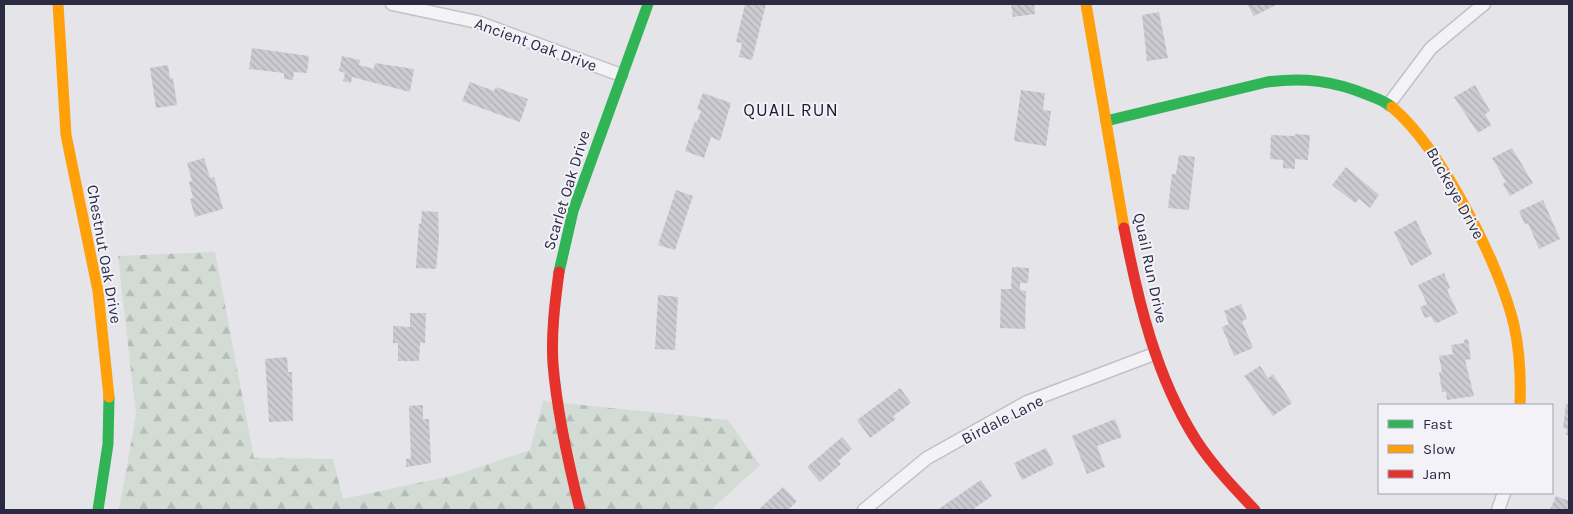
<svg xmlns="http://www.w3.org/2000/svg" width="1573" height="514" viewBox="0 0 1573 514" font-family="Karla,sans-serif">
  <style>
    .forest { fill: url(#forest-firs) }
    .building { fill: url(#building-back-hatch) }
    .lines { fill: none; stroke-linecap: round; stroke-linejoin: round }
    .street-casing { stroke: #c1c1c7; stroke-width: 15 }
    .street { stroke: #f3f3f6; stroke-width: 12 }
    .fast { stroke: #30b455; stroke-width: 11 }
    .slow { stroke: #ff9f0a; stroke-width: 11 }
    .jam { stroke: #e5322d; stroke-width: 11 }
    .labels { text-anchor: middle; stroke-width: 4; stroke-linejoin: round; paint-order: stroke }
    .street-label { font-size: 16px; fill: #2a2b43; stroke: #f2f2f8 }
    .neighbourhood-label { font-size: 18px; letter-spacing: 1px; fill: #1c1c34; stroke: #f2f2f8 }
  </style>
  <defs>
    <pattern id="forest-firs" width="22" height="20" patternUnits="userSpaceOnUse" patternTransform="scale(1.25)"><rect width="22" height="20" fill="#d2dcd5"/><path d="M5 1l3.5 6h-7zM16 11l3.5 6h-7z" fill="#b4bdb8"/></pattern>
    <pattern id="building-back-hatch" width="6" height="6" patternUnits="userSpaceOnUse" patternTransform="scale(1.25)"><rect width="6" height="6" fill="#cbcbd1"/><path d="M-1 5l2 2M0 0l6 6M5-1l2 2" fill="none" stroke="#aeaeb5"/></pattern>
  </defs>
  <rect width="100%" height="100%" fill="#e4e4e9"/>
  <!-- forest -->
  <path class="forest" d="M215,252L254,458L333,459L343,499L456,475L530,450L543,401L728,420L760,465L711,510H119L136,415L118,256Z"/>
  <!-- building -->
  <path class="building" d="M745,4H766L752,60L739,57L742,43L736,42Z
    M1011,4H1034L1035,14L1013,17Z
    M1247,4H1278L1254,16Z
    M1159,12L1168,58L1147,61L1142,15Z
    M252,48L309,56L307,73L294,72L293,80L284,79V73L249,69Z
    M342,56L360,60L359,65L374,69L375,63L414,69L410,92L352,77L351,83L343,81L345,73L339,71Z
    M168,65L170,79L173,78L177,105L156,108L150,68Z
    M470,82L494,91L496,87L528,99L520,122L462,101Z
    M1475,85L1490,111L1485,114L1491,125L1478,133L1454,97Z
    M1021,90L1045,93L1043,110L1051,111L1046,146L1014,141Z
    M703,93L731,103L720,141L711,137L704,158L685,151L695,121L697,122L701,111L697,109Z
    M1295,134L1310,135L1308,160L1295,159V169L1283,168V160L1270,159L1271,135L1294,136Z
    M1512,148L1533,183L1510,196L1503,184L1506,182L1492,158Z
    M1179,155L1195,157L1189,210L1168,208L1172,174H1176Z
    M204,158L210,178L214,177L223,209L195,217L190,199L193,198L189,182L192,181L187,163Z
    M1346,167L1379,195L1370,208L1359,199L1355,203L1332,185Z
    M676,190L693,196L675,250L658,245Z
    M1543,200L1560,239L1539,249L1528,223L1525,225L1519,211Z
    M422,211L438,212L439,238L436,269L416,268L419,223L421,224Z
    M1416,220L1432,254L1411,266L1394,232Z
    M1012,267L1029,268L1028,283H1020V290L1026,291L1025,329L1000,328L1001,289H1011Z
    M1444,273L1450,288L1447,290L1458,313L1437,323L1434,322L1431,316L1425,318L1420,307L1427,304L1418,285Z
    M658,295L678,297L675,350L655,349Z
    M1241,304L1247,319L1242,321L1253,348L1234,356L1222,327L1229,324L1224,311Z
    M410,313H426L425,343H420L419,361H398V343H393V326L410,327Z
    M1468,339L1471,359L1465,360L1474,396L1447,400L1446,392H1442L1439,372H1442L1439,356L1453,354L1451,345L1464,343V340Z
    M287,357L288,372H292L293,421L269,422L265,359Z
    M1260,366L1268,378L1273,374L1292,403L1273,416L1244,376Z
    M900,388L911,403L893,416L896,419L870,438L857,420Z
    M1566,404L1569,405V435H1566L1567,429L1563,428Z
    M423,405V419H429L431,463L406,467V459L411,458L409,406Z
    M1115,419L1122,437L1097,446L1105,467L1087,474L1072,436Z
    M842,437L852,449L838,461L841,464L820,482L807,467Z
    M1046,448L1054,464L1022,480L1014,463Z
    M981,480L992,496L972,510H937Z
    M783,487L797,501L788,510H758Z
    M1556,496L1569,501V510H1550Z"/>
  <g class="lines">
    <defs>
      <path id="street" d="M392,4L477,22L621,75
        M1389,104L1431,48L1484,4
        M864,510L927,458L1027,402L1154,354
        M1498,510L1504,493"/>
    </defs>
    <!-- street casing -->
    <use href="#street" class="street-casing"/>
    <!-- street -->
    <use href="#street" class="street"/>
    <!-- fast -->
    <path class="fast" d="M1106,121L1267,82C1304,77 1334,81 1368,95C1376,98 1385,101 1392,107
      M559,272L573,211L648,4
      M98,510L108,444L109,397"/>
    <!-- slow -->
    <path class="slow" d="M58,4L66,135L98,291L109,397
      M1086,4L1124,228
      M1392,107C1441,149 1499,262 1514,325C1520,352 1521,378 1520,405"/>
    <!-- jam -->
    <path class="jam" d="M1124,228C1138,301 1156,377 1196,440C1213,466 1234,488 1255,510
      M559,272C555,302 551,333 553,364C557,413 568,462 580,510"/>
  </g>
  <g class="labels">
    <!-- street labels -->
    <g class="street-label">
      <text transform="translate(536 44) rotate(20)" y="6">Ancient Oak Drive</text>
      <text transform="translate(566 190) rotate(-73)" y="6">Scarlet Oak Drive</text>
      <text transform="translate(1456 193) rotate(61)" y="6">Buckeye Drive</text>
      <text transform="translate(105 254) rotate(80)" y="6">Chestnut Oak Drive</text>
      <text transform="translate(1151 268) rotate(78)" y="6">Quail Run Drive</text>
      <text transform="translate(1002 419) rotate(-27)" y="6">Birdale Lane</text>
    </g>
    <!-- neighbourhood labels -->
    <g class="neighbourhood-label">
      <text x="791" y="116">QUAIL RUN</text>
    </g>
  </g>
  <!-- border -->
  <rect width="1573" height="514" fill="none" stroke="#2a2b43" stroke-width="10"/>
  <!-- legend -->
  <rect x="1378" y="404" width="175" height="90" fill="#f2f2f8" stroke="#a2a2b0"/>
  <rect x="1388" y="420" width="25" height="8" fill="#30b455" stroke="#a2a2b0"/>
  <text x="1423" y="429" font-size="15" fill="#2a2b43">Fast</text>
  <rect x="1388" y="445" width="25" height="8" fill="#ff9f0a" stroke="#a2a2b0"/>
  <text x="1423" y="454" font-size="15" fill="#2a2b43">Slow</text>
  <rect x="1388" y="470" width="25" height="8" fill="#e5322d" stroke="#a2a2b0"/>
  <text x="1423" y="479" font-size="15" fill="#2a2b43">Jam</text>
</svg>
